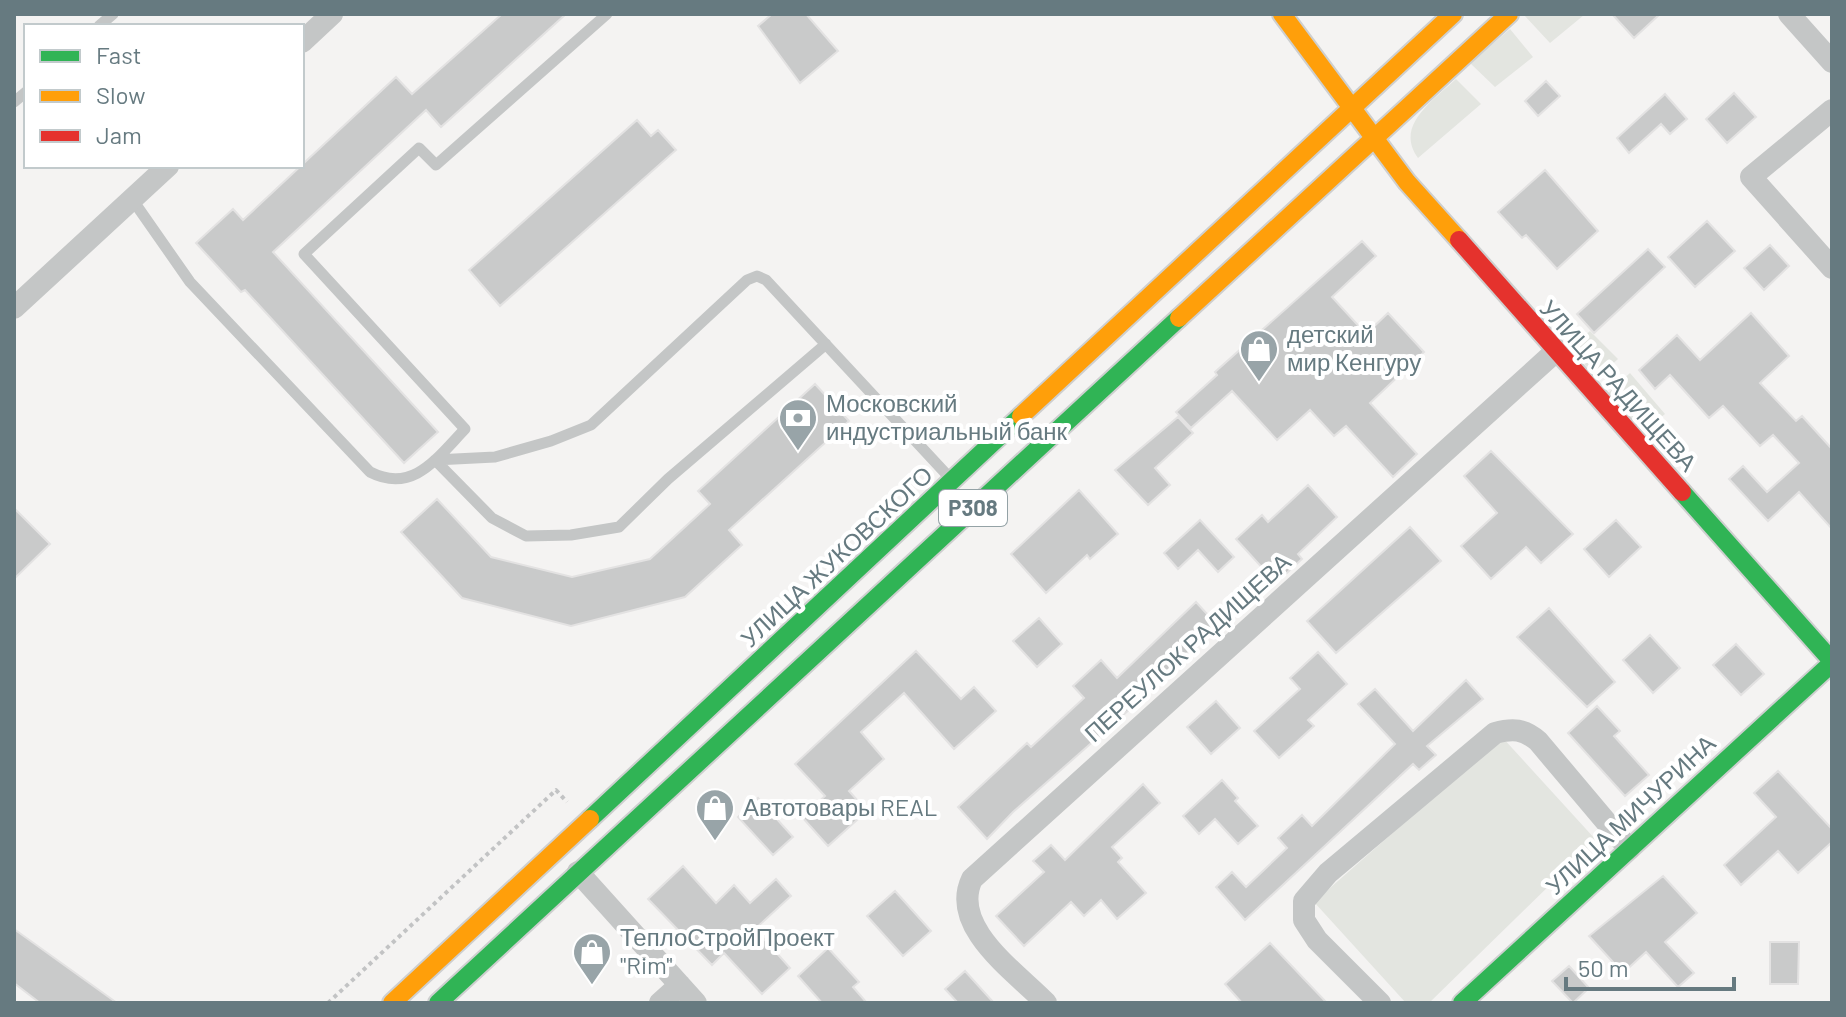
<svg xmlns="http://www.w3.org/2000/svg" width="1846" height="1017" viewBox="0 0 1846 1017" font-family="Barlow,sans-serif">
  <style>
    .green { fill: #e3e5e0 }
    .building { fill: #c9caca; stroke: #e3e2e2; stroke-width: 2 }
    .lines { fill: none; stroke-linecap: round; stroke-linejoin: round }
    .fast-casing { stroke: #cecfcf; stroke-width: 22 }
    .slow-casing { stroke: #cecfcf; stroke-width: 22 }
    .jam-casing { stroke: #cecfcf; stroke-width: 22 }
    .path { stroke: #c2c3c4; stroke-width: 4; stroke-dasharray: 4 4; stroke-linecap: butt }
    .lane { stroke: #c4c6c6; stroke-width: 11 }
    .street { stroke: #c4c6c6; stroke-width: 22 }
    .fast { stroke: #30b455; stroke-width: 18 }
    .slow { stroke: #ff9f0a; stroke-width: 18 }
    .jam { stroke: #e5322d; stroke-width: 18 }
    .labels { text-anchor: middle; stroke-width: 8; stroke-linejoin: round; paint-order: stroke }
    .shield { fill: #fff; stroke: #94a2a6; stroke-width: 2 }
    .shield-label { font-size: 22px; font-weight: bold; fill: #667a80 }
    .poi-label { font-size: 24px; fill: #667a80; stroke: #fff; text-anchor: start }
    .street-label { font-size: 24px; fill: #667a80; stroke: #fff }
  </style>
  <rect width="100%" height="100%" fill="#f4f3f2"/>
  <!-- green -->
  <path class="green" d="M1523,14H1583L1584,15L1550,43Z
    M1510,29L1533,57L1495,87L1470,63Z
    M1456,79L1481,104L1418,158C1394,125 1434,100 1456,79Z
    M1590,331L1618,359L1596,379L1571,347Z
    M1630,373L1665,414L1641,433L1607,394Z
    M1502,737L1596,840L1429,1003H1406L1314,902Z"/>
  <!-- building -->
  <path class="building" d="M502,14H566L441,127L426,110L273,252L438,432L404,463L245,290L241,292L196,243L233,209L243,220L396,77L412,94Z
    M772,14H806L838,51L800,83L758,26Z
    M1612,14H1660L1634,38Z
    M1546,81L1560,96L1538,116L1525,101Z
    M1734,93L1756,117L1727,143L1706,119Z
    M1665,94L1687,119L1670,134L1661,124L1629,153L1617,138Z
    M637,120L651,136L658,130L676,150L500,306L469,270Z
    M1545,170L1598,231L1557,269L1526,235L1522,238L1498,212Z
    M1707,221L1735,251L1695,287L1668,257Z
    M1362,241L1376,256L1332,297L1366,334L1388,313L1424,352L1370,403L1417,454L1393,477L1346,426L1334,436L1310,410L1277,440L1232,391L1191,428L1176,412L1217,375L1215,372Z
    M1770,245L1789,266L1764,290L1744,268Z
    M1648,249L1665,267L1594,333L1577,314Z
    M1751,313L1789,356L1760,383L1796,421L1802,416L1832,449V529L1799,492L1768,521L1729,479L1743,466L1767,492L1799,463L1773,435L1760,446L1723,406L1709,418L1670,375L1655,389L1639,370L1677,335L1700,360Z
    M815,384L849,421L729,530L742,545L685,597L571,626L462,598L401,532L437,499L491,557L572,577L650,559L710,504L698,491Z
    M1178,417L1193,433L1155,468L1170,485L1148,505L1115,470Z
    M1491,451L1573,534L1541,563L1526,547L1491,579L1461,546L1497,513L1464,476Z
    M1308,485L1337,517L1298,554L1302,559L1276,583L1236,539L1262,515L1268,522Z
    M1079,490L1118,534L1090,559L1087,555L1046,593L1011,554Z
    M14,508L50,544L14,579Z
    M1200,520L1234,557L1218,572L1198,550L1178,569L1164,553Z
    M1616,520L1641,547L1609,577L1584,549Z
    M1410,527L1441,561L1336,653L1307,621Z
    M1196,602L1218,626L1135,699L1138,702L1013,812L987,839L958,807L1027,743L1031,747L1084,698L1073,686L1101,660L1117,678Z
    M1549,608L1615,682L1587,707L1517,637Z
    M1039,618L1062,644L1037,667L1013,641Z
    M1650,635L1680,668L1653,693L1623,660Z
    M1736,644L1764,674L1741,695L1713,665Z
    M916,651L961,699L974,687L996,711L954,749L904,693L861,732L884,759L849,791L867,811L828,846L802,817L825,796L795,764Z
    M1318,652L1347,684L1308,720L1314,726L1279,758L1254,731L1300,689L1290,678Z
    M1466,680L1483,699L1427,746L1436,755L1419,770L1413,764L1245,920L1216,887L1232,872L1246,887L1287,848L1278,838L1302,815L1312,826L1395,744L1358,704L1375,689L1413,731Z
    M1216,701L1240,728L1211,754L1187,727Z
    M1597,706L1620,731L1614,736L1649,775L1625,796L1568,733Z
    M1778,771L1832,829V842L1798,873L1778,851L1741,885L1724,865L1776,817L1754,793Z
    M1222,780L1238,798L1235,801L1258,826L1238,844L1215,819L1199,834L1183,816Z
    M1143,784L1160,803L1112,847L1122,858L1118,862L1146,893L1117,919L1101,900L1084,916L1071,902L1024,946L996,916L1044,872L1033,861L1051,845L1065,860Z
    M758,798L793,837L773,855L738,817Z
    M683,866L716,903L734,885L750,903L776,879L791,896L755,929L790,968L762,994L724,953L712,965L648,899Z
    M1663,876L1697,913L1665,942L1694,973L1678,987L1646,952L1623,973L1589,936Z
    M895,891L931,931L903,956L867,916Z
    M14,929L117,1003H40L14,983Z
    M1770,942H1799L1798,984H1770Z
    M1270,943L1305,980L1327,1003H1242L1225,984Z
    M828,948L859,982L853,987L867,1003H822L798,976Z
    M1569,966L1589,988L1573,1003L1552,981Z
    M965,971L994,1003H958L945,989Z"/>
  <g class="lines">
    <defs>
      <path id="fast" d="M1682,492L1832,661
        M590,819L1021,416
        M438,1003L1179,318
        M1462,1003L1832,663"/>
      <path id="slow" d="M1282,14L1407,182L1459,240
        M1179,318L1509,14
        M1021,416L1453,14
        M392,1003L590,819"/>
      <path id="jam" d="M1459,240L1682,492"/>
    </defs>
    <!-- fast casing -->
    <use href="#fast" class="fast-casing"/>
    <!-- slow casing -->
    <use href="#slow" class="slow-casing"/>
    <!-- jam casing -->
    <use href="#jam" class="jam-casing"/>
    <!-- path -->
    <path class="path" d="M328,1003L556,790L567,802"/>
    <!-- lane -->
    <path class="lane" d="M99,26L113,14
      M14,102L26,92
      M132,199L190,282L370,472C413,494 437,458 465,429L304,254L419,148L436,165L607,14
      M435,460L495,457L551,441L591,425L747,280L757,276L766,280L949,477
      M435,460L492,518L526,536L571,535L619,527L668,479L826,344"/>
    <!-- street -->
    <path class="street" d="M1789,14L1832,62
      M302,42L332,14
      M1832,110L1751,177L1832,268
      M14,308L168,166
      M578,872L696,1003
      M660,1003L680,985
      M1046,1003C1016,972 949,927 972,879L1555,352
      M1380,1003L1317,940L1304,920V901L1328,873L1495,733C1513,728 1524,729 1538,741L1629,849"/>
    <!-- fast -->
    <use href="#fast" class="fast"/>
    <!-- slow -->
    <use href="#slow" class="slow"/>
    <!-- jam -->
    <use href="#jam" class="jam"/>
  </g>
  <!-- icons -->
  <defs>
    <symbol id="shop-pin" viewBox="-11 -11 22 30"><path d="M0 17L-7.5 6A9.5 9.5 0 1 1 7.5 6Z" fill="#98a4a8" stroke="#fff"/><path d="M-5-2.5h2.3a2.7 3.5 0 0 1 5.4 0H5L5.5 6h-11ZM-1.5-2.5h3a1.5 2.3 0 0 0-3 0Z" fill="#fff"/></symbol>
    <symbol id="bank-pin" viewBox="-11 -11 22 30"><path d="M0 17L-7.5 6A9.5 9.5 0 1 1 7.5 6Z" fill="#98a4a8" stroke="#fff"/><path d="M-6-4H6V4H-6ZM0-2.3a2.3 2.3 0 1 0 0 4.6a2.3 2.3 0 1 0 0-4.6Z" fill="#fff"/></symbol>
  </defs>
  <g fill-rule="evenodd">
    <use href="#shop-pin" x="1237" y="327" width="44" height="60"/>
    <use href="#bank-pin" x="776" y="396" width="44" height="60"/>
    <use href="#shop-pin" x="693" y="786" width="44" height="60"/>
    <use href="#shop-pin" x="570" y="930" width="44" height="60"/>
  </g>
  <g class="labels">
    <!-- shield labels -->
    <rect class="shield" x="939" y="490" width="68" height="36" rx="6"/>
    <g class="shield-label">
      <text x="973" y="516">P308</text>
    </g>
    <!-- poi labels -->
    <g class="poi-label">
      <text x="1287" y="343">детский<tspan x="1287" dy="28">мир Кенгуру</tspan></text>
      <text x="826" y="412">Московский<tspan x="826" dy="28">индустриальный банк</tspan></text>
      <text x="743" y="816">Автотовары REAL</text>
      <text x="620" y="946">ТеплоСтройПроект<tspan x="620" dy="28">"Rim"</tspan></text>
    </g>
    <!-- street labels -->
    <g class="street-label">
      <text transform="translate(1618 386) rotate(48)" y="8">УЛИЦА РАДИЩЕВА</text>
      <text transform="translate(837 557) rotate(-43)" y="8">УЛИЦА ЖУКОВСКОГО</text>
      <text transform="translate(1188 648) rotate(-42)" y="8">ПЕРЕУЛОК РАДИЩЕВА</text>
      <text transform="translate(1631 815) rotate(-43)" y="8">УЛИЦА МИЧУРИНА</text>
    </g>
  </g>
  <!-- border -->
  <rect width="1846" height="1017" fill="none" stroke="#667a80" stroke-width="32"/>
  <!-- legend -->
  <rect x="24" y="24" width="280" height="144" fill="#ffffff" stroke="#c2cacc" stroke-width="2"/>
  <rect x="40" y="50" width="40" height="12" fill="#30b455" stroke="#c2cacc" stroke-width="2"/>
  <text x="96" y="64" font-size="24" fill="#667a80">Fast</text>
  <rect x="40" y="90" width="40" height="12" fill="#ff9f0a" stroke="#c2cacc" stroke-width="2"/>
  <text x="96" y="104" font-size="24" fill="#667a80">Slow</text>
  <rect x="40" y="130" width="40" height="12" fill="#e5322d" stroke="#c2cacc" stroke-width="2"/>
  <text x="96" y="144" font-size="24" fill="#667a80">Jam</text>
  <!-- scale -->
  <path d="M1566 977v12h168v-12" fill="none" stroke="#667a80" stroke-width="4"/>
  <text x="1578" y="977" font-size="24" fill="#667a80" stroke="#ffffff" stroke-width="6" paint-order="stroke">50 m</text>
</svg>
